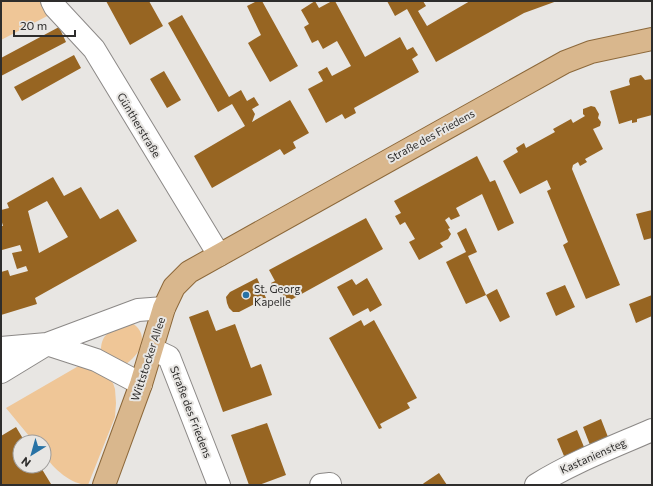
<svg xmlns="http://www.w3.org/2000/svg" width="653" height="486" viewBox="0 0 653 486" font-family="Commissioner,sans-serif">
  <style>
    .green { fill: #efc697 }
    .building { fill: #976522; fill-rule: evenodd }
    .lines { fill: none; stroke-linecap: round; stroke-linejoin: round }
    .minor-casing { stroke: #8c8987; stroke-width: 24 }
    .major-casing { stroke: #8c683a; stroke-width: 24 }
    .minor { stroke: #fff; stroke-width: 22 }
    .major { stroke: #d9b78d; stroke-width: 22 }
    .poi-dot { fill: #2772a5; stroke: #e8e6e3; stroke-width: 1.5 }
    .labels { text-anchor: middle; stroke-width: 4; stroke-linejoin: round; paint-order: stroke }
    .street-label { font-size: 11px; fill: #2e2d2c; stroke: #e8e6e3 }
    .poi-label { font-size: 11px; fill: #2e2d2c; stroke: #e8e6e3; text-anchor: start }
  </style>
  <rect width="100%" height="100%" fill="#e8e6e3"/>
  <!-- green -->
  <path class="green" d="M1,1H49L55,12L1,40Z
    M132,323C150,334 141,354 126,364L101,351C101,330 115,330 132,323Z
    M82,364L102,373L113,383L115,389L116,403L115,417L88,485C72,485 52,468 45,455C43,451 44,446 44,442H34L6,408Z"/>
  <!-- building -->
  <path class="building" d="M106,1H149L163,26L130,45Z
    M257,1H262L298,66L270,82L248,43L261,35L247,6Z
    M315,1L319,8L332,1H335L365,57L400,37L407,50L413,47L418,55L412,59L419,72L354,108L356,113L345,119L342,114L326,123L308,89L323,81L318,72L327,67L332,76L351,66L337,41L323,49L318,40L312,43L304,27L309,24L301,10Z
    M387,1H423L426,6L418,11L427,26L470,1H557L524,13L436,62L407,9L395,16Z
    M182,15L229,97L241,90L247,101L254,97L259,105L252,109L255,114L252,122L290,100L309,133L293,142L296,148L284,155L280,149L212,188L194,156L245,126L232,104L218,112L168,23Z
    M59,27L66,42L1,76V58Z
    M74,55L81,68L22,101L14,87Z
    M164,71L181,100L167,108L150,79Z
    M641,75L645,80L652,79V115L637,119V122L632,123V120L619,124L610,91L630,85L629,81L630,78Z
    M591,106L595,107L599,114L598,118L601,122L600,126L593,129L603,149L585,159L587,162L580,166L578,162L573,165L572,169L620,285L586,299L563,245L568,242L547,191L551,189L547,180L520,194L503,161L518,152L516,148L524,143L526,148L555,132L553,129L571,119L573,123L585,116L583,114V109Z
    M477,156L490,182L495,180L514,223L498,231L482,194L456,208L460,216L451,220L449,217L445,220L450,228L448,229L451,234L448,239L440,243L443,247L419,260L409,242L415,239L405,222L400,225L395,216L401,213L394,201Z
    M53,177L64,196L81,187L100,219L118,209L137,241L35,298L37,304L1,315V272L8,270L10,276L28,271L26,266L17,269L12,253L22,251L20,245L2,250L1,226H3L1,219V210L9,208L7,203ZM47,201L68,237L39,253L28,211Z
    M652,210V238L644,240L636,214Z
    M366,218L383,249L287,302L280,291L276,293L271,283L275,281L269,270Z
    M466,228L477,252L468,256L486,295L466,304L446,262L466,252L457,233Z
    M257,278L266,298L239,312H233L229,308L227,303L226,297L230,292Z
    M367,278L382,305L370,312L368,308L353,316L337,287L352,279L356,285Z
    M565,285L575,307L556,316L546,293Z
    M497,289L510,317L500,322L486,295Z
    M652,295V316L636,323L629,304Z
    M208,310L216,331L235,324L251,368L261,364L272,395L223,412L189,317Z
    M361,320L364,326L374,320L417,398L407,403L410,408L380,424L382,428L379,429L329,338Z
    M601,419L608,437L590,445L583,427Z
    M267,423L286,475L259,485H249L231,435Z
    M16,427L25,442H20V466H40L51,484L50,485H1V436Z
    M577,430L584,447L564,456L557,439Z
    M439,473L447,485H422L424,483Z"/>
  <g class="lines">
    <defs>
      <path id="minor" d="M52,1L55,7L94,49L219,255
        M1,348L47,344L96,360L141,384
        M152,349L169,357L219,485
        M1,372L47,344L138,310L164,308
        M321,485L330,484
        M536,485C573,462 613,447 652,430"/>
      <path id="major" d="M104,485L141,384L164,308L174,287L189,272L565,62L591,52L652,39"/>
    </defs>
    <!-- minor casing -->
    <use href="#minor" class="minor-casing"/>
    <!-- major casing -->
    <use href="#major" class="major-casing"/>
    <!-- minor -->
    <use href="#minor" class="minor"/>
    <!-- major -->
    <use href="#major" class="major"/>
  </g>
  <!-- markers -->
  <circle class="poi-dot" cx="246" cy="295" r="4"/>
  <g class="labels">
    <!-- street labels -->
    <g class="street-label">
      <text transform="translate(139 125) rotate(59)" y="4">Güntherstraße</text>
      <text transform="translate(431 136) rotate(-29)" y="4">Straße des Friedens</text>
      <text transform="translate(148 359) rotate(-72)" y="4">Wittstocker Allee</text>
      <text transform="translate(191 412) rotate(69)" y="4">Straße des Friedens</text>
      <text transform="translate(593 456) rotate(-24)" y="4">Kastaniensteg</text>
    </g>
    <!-- poi labels -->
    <g class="poi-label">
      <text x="254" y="293">St. Georg<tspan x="254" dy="13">Kapelle</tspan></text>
    </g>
  </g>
  <!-- border -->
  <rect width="653" height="486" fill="none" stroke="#2e2d2c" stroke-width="4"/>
  <!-- north arrow -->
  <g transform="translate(32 454) rotate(217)"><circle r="19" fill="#e8e6e3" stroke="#9e9c9a"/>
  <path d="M0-3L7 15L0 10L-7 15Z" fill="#2772a5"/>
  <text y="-6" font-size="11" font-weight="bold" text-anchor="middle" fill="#2e2d2c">N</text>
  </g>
  <!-- scale -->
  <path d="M14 30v6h61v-6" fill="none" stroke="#2e2d2c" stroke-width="2"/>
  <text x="20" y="30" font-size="12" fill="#2e2d2c" stroke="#e8e6e3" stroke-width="3" paint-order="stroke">20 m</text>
</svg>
